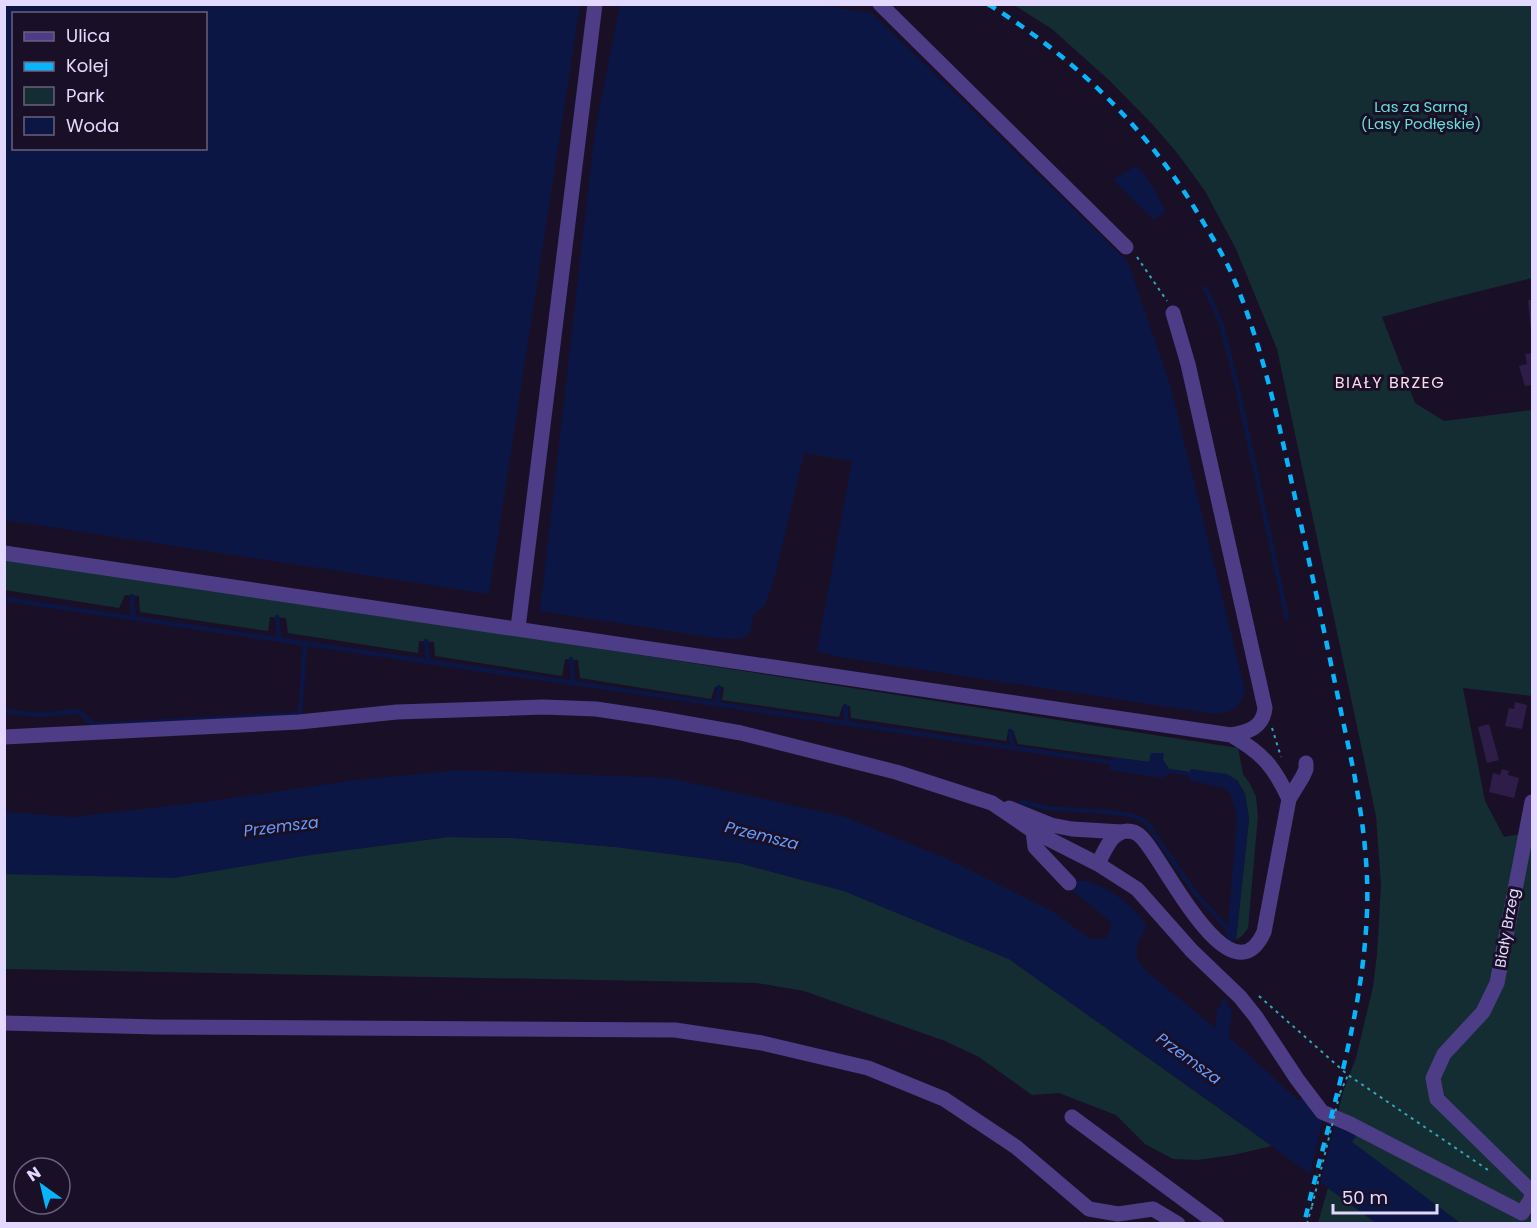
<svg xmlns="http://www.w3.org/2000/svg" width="1537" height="1228" viewBox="0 0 1537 1228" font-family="Poppins,sans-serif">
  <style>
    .green { fill: #142d32 }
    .water { fill: #0c1645; fill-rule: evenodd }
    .pier { fill: #191028 }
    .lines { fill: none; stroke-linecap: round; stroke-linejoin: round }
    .stream { stroke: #0c1645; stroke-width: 4.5 }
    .building { fill: #2e1d48 }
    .path { stroke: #33a7b8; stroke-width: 2; stroke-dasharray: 3 4.5; stroke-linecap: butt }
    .minor { stroke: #4d3d86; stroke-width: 15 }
    .rail { stroke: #08b5fa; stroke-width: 4.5; stroke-dasharray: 9 8; stroke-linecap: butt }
    .path-bridge { stroke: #33a7b8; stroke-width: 2; stroke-dasharray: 3 4.5; stroke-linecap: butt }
    .labels { text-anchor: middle; stroke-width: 6; stroke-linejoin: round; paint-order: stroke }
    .park-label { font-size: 15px; fill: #64ded6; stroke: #191028 }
    .street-label { font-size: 15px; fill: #e3d8fe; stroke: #191028 }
    .neighbourhood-label { font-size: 16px; letter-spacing: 1.5px; fill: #fedaea; stroke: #191028 }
    .water-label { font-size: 16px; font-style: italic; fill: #689dfc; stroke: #191028 }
  </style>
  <rect width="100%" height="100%" fill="#191028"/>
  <!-- green -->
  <path class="green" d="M1014,5H1532V278L1448,299L1382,317L1415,403L1444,421L1532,410V696L1463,688L1485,801L1504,837L1532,832V1223H1460L1334,1129L1343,1092L1356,1058L1373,987L1377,955L1381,885L1376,816L1277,349L1236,249L1205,191L1178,154L1154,126L1110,81L1052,29Z
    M4,556L1238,748L1243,774L1250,784L1256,797L1258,816L1248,928L1242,936L1236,940L1249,819L1245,794L1237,780L1191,769L1190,772L1169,769L1163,760V753L1149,762L1018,744L1013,730L1008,732L1006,741L851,718L850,706L842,707L839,717L722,700L724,687H715L711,699L580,678L578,660L565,659L562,676L435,656L434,642L419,641L418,653L288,633L286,618L270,617L268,631L140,612L139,596L125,595L119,608L5,590Z
    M448,837L513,838L616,847L739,863L844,891L1009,959L1272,1146L1233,1155L1197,1160L1173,1159L1145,1144L1116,1115L1059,1093L1032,1095L979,1057L945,1041L804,991L757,983L5,969V874L79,875L317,854Z
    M1328,1188L1376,1223H1318Z"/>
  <!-- water -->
  <path class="water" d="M4,5H580L489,594L5,520ZM14,14H206V148H14Z
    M620,5L812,4L872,13L1128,262L1170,385L1245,690C1240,709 1234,711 1215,714L839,657L817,651L852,461L804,453L776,572L765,605L753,615L750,634L739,639L716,638L540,611L595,131Z
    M1136,166L1147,178L1166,211L1154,220L1113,180Z
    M1151,753H1164L1163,760L1169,769L1190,772L1191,769L1227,774L1237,780L1245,794L1249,819L1236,940L1227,938L1237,818L1235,808L1230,793L1224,788L1189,780V776L1168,773L1163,778L1109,770L1112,757L1149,762Z
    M460,770L669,778L845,817L947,859L1050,910L1091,939H1105L1111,929L1110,921L1072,890L1076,881C1096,877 1138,907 1146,926C1138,946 1129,950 1145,970L1215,1028L1218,1007H1221V1000L1228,1001V1008H1232L1229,1037L1299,1101L1309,1088L1321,1105L1364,1125L1352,1142L1460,1223H1376L1246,1127L1009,959L844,891L739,863L616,847L513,838L448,837L317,854L174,878L5,874L4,812L74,817L212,801L356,780Z"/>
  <!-- pier -->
  <path class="pier" d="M1326,1105L1338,1109L1320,1186L1309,1178Z"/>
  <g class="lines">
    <!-- stream -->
    <path class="stream" d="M1205,288L1221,323L1238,390L1287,618
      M132,596L133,618
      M4,599L1116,763
      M277,617L279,639
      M426,641L428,661
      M571,659L573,683
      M717,704L719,687
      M845,706L847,723
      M4,711L38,715L78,711L94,725L300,714L305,643
      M1010,731L1013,748
      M1022,802L1046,808L1108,812L1130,815L1145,821L1196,894L1227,928L1231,939"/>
  </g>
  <!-- building -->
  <path class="building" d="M1528,300H1532V332H1531Z
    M1532,353V385L1525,386L1519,366L1527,364L1525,354Z
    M1515,702L1527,705L1522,729L1505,726L1509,708L1514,709Z
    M1489,724L1499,760L1487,763L1478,727Z
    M1502,769L1509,771L1508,775L1519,778L1514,798L1489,792L1493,773L1500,775Z"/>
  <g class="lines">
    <!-- path -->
    <path class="path" d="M1137,257L1167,301
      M1272,728L1281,757
      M1259,996L1348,1075L1488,1170
      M1340,1093L1348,1075
      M1307,1224L1312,1206"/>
    <!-- minor -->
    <path class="minor" d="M880,4L1126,247
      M1173,313L1188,364L1265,708C1263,728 1248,732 1231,735
      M4,553L1231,735C1262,753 1274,766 1289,799
      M518,628L595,4
      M4,737L299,722L397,712L543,707L596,709L656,718L741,733L896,772L992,803L1033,831L1098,864L1137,889L1192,951L1240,997L1256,1017L1297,1079L1322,1112L1350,1124L1522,1213L1531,1199L1532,1192L1437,1099L1433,1078L1444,1054L1483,1012L1497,983L1532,802
      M1009,808L1051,825L1072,829L1122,832
      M1033,831L1035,847L1069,883
      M1098,864C1104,852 1111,832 1127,831C1132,831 1137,833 1140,836C1160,851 1230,1007 1264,932L1289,799L1303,776L1306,769V763
      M4,1023L157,1027L675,1030L762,1043L868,1068L944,1099L1016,1147L1089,1209L1118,1214L1153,1209L1178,1224
      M1072,1117L1217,1224"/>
    <!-- rail -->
    <path class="rail" d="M988,4C1075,58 1148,129 1200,217C1211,235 1222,253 1231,272C1263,346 1279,424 1296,502C1316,591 1334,679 1353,768C1362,815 1369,864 1367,912C1363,1018 1328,1121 1304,1224"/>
    <!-- path-bridge -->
    <path class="path-bridge" d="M1312,1206L1340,1093"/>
  </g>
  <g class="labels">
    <!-- park labels -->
    <g class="park-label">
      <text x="1421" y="112">Las za Sarną<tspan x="1421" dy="17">(Lasy Podłęskie)</tspan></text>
    </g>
    <!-- street labels -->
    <g class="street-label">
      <text transform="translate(1507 928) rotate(-80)" y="5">Biały Brzeg</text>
    </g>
    <!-- neighbourhood labels -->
    <g class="neighbourhood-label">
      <text x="1390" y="388">BIAŁY BRZEG</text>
    </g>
    <!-- water labels -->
    <g class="water-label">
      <text transform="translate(281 826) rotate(-7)" y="6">Przemsza</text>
      <text transform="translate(762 835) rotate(14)" y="6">Przemsza</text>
      <text transform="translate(1189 1058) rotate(36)" y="6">Przemsza</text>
    </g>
  </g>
  <!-- border -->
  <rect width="1537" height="1228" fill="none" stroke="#e3d8fe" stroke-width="12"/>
  <!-- legend -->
  <rect x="12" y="12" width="195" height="138" fill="#191028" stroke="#6a607e" stroke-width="1.5"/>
  <rect x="24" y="32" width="30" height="9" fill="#4d3d86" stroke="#6a607e" stroke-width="1.5"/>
  <text x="66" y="42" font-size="18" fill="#e3d8fe">Ulica</text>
  <rect x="24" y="62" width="30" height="9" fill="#08b5fa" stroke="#6a607e" stroke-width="1.5"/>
  <text x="66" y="72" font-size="18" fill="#e3d8fe">Kolej</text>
  <rect x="24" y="87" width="30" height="18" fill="#142d32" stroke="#6a607e" stroke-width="1.5"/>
  <text x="66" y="102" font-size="18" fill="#e3d8fe">Park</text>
  <rect x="24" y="117" width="30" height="18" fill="#0c1645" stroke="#6a607e" stroke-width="1.5"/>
  <text x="66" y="132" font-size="18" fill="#e3d8fe">Woda</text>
  <!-- north arrow -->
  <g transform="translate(42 1186) rotate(326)"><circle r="28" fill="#191028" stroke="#6a607e" stroke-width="1.5"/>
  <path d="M0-4.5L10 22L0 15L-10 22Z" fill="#08b5fa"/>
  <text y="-9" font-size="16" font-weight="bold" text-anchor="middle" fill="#e3d8fe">N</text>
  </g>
  <!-- scale -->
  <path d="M1333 1204v9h104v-9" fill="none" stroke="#e3d8fe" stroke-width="3"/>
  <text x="1342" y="1204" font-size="18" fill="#e3d8fe" stroke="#191028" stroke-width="4.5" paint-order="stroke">50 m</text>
</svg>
